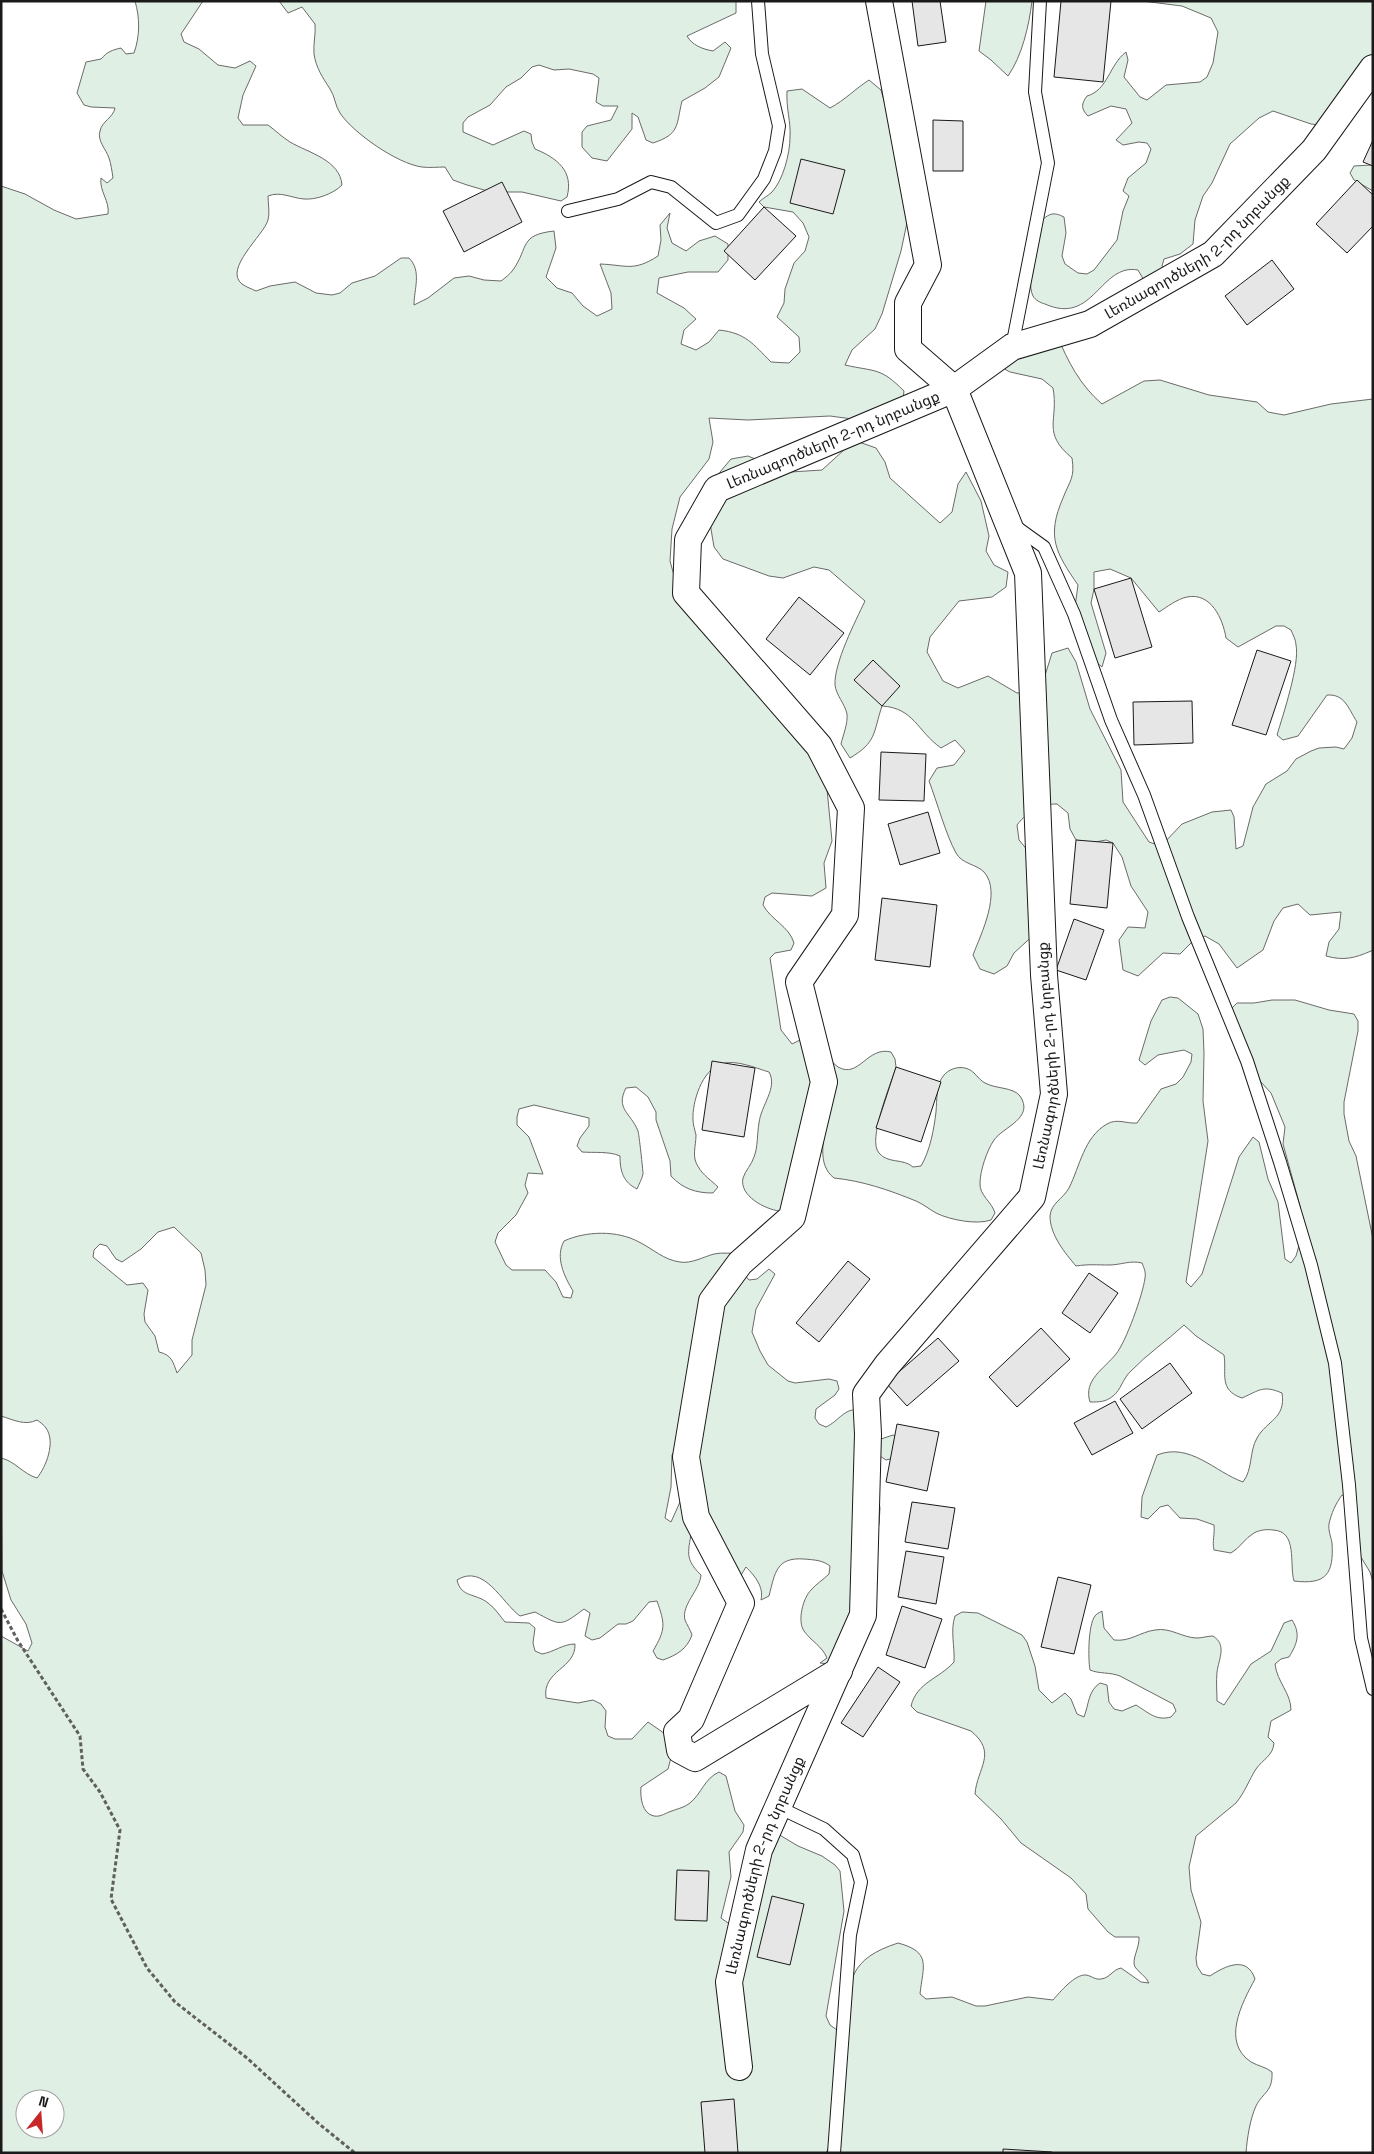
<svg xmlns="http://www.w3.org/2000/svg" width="1374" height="2154" viewBox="0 0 1374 2154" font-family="'Space Grotesk','Noto Sans Armenian',sans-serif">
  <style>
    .green { fill: #e0efe3; stroke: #6a6a6a; fill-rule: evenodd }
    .building { fill: #e6e6e6; stroke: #1a1a1a }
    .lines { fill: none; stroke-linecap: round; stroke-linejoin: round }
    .lane-casing { stroke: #1a1a1a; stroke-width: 14 }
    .street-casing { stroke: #1a1a1a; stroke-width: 28 }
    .path { stroke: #5f5f5f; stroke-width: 3; stroke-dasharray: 4 2.5; stroke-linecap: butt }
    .lane { stroke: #fff; stroke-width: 12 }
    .street { stroke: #fff; stroke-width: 26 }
    .labels { text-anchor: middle; stroke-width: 4; stroke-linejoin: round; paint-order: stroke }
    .street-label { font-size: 15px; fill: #1a1a1a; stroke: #fff }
  </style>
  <rect width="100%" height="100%" fill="#fff"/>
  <!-- green -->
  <path class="green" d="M135,1H203L181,34L184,42L199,49L218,65L235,68L250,61L256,66L243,95L238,118L243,125H268C275,130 282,137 290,142C309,153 340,160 342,185C333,194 316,200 304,199C291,198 281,191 268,196C268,203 270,213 268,220C264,235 223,269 242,284C246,287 252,289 256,291L270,286L295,282L316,293L332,295L340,293L352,283L375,276L401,258H409C422,271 414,289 414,305L428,298L454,278L469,276L484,280L501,281C505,278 510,274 513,270C529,247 519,235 554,231L556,248L546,277L557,288L572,293L583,306L597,316L612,309L611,293L600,264C627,265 633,272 658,256L661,240L660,225L670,213L667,228L672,243L686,251L699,241L715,236L728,244V260L718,272H688L659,278L657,293L684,308L696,319L684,330L681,344L696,350L709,342L719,330C746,333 753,344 771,362L789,363L800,352L799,337L777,317L784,303L785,289L794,263L805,251L809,237L803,223L793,212L764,207L759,202C763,198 768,196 772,192C783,180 790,154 790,137C791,122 786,108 787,91L802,89L830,108C845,100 855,89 869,80L881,90L912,199L901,251L882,314L875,329L852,350L845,365C876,372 880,367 904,391L902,406L860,420L830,416L748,420L709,418L713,442L709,459L680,497L672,529L670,561L678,590L786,705L827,789L832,841L824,863L826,888L812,896L772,893L765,897L763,905C771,920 789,926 794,943L791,950L775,953L770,958L781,1030L792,1044L806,1037C812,1042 820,1046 825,1052C829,1057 832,1063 838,1067C859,1079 867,1046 891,1052L895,1059L896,1067C891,1084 867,1140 879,1153C888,1164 903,1158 913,1167L921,1166C930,1151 934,1129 936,1112C937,1100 936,1084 944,1075C952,1066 966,1065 974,1073C978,1077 981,1081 985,1083C996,1089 1013,1087 1020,1096C1035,1118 1003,1127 994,1140C987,1150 980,1171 980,1183C979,1195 992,1202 995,1213L991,1220C977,1225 950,1220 936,1213C929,1209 923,1204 916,1201C889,1190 863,1181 834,1178C816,1164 825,1139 825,1119L785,1205L779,1211C765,1209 739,1196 743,1178C745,1171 752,1164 754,1157C758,1147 757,1134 759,1123C761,1105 778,1088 769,1072C755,1068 736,1059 721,1064C702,1070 692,1102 693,1120C693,1125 695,1130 696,1135C696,1147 691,1157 699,1168C703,1175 712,1181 718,1187L713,1193C696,1193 683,1189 671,1176L670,1161L656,1120V1112L648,1097L636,1087L626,1088C615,1109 631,1113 638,1131C639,1134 643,1170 643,1174C642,1179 639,1184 637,1189C623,1182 620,1171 620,1156C609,1151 594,1153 582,1152L577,1146L580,1138L589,1126V1118L534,1105L519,1109L517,1117V1125L529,1137L543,1174L528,1173L525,1185L528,1193L516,1215L498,1233L495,1242L506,1265L512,1270H545L556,1282L563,1297L571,1298L573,1291C564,1276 555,1257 564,1241C586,1231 617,1230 639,1242C653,1249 664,1260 680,1262C691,1264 703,1257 714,1254C722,1252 732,1254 741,1253L744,1274L749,1280L757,1279L769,1269L775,1274L756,1309L752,1332L760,1351L768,1365L788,1381L795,1383L829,1379L837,1381L839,1389L835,1395L816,1409L815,1418L819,1424L826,1427C839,1421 845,1407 860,1410L878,1440L893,1435L900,1437L894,1458L886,1460L880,1456L877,1492L880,1508L879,1524L838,1665L820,1663L827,1658C822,1646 811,1641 804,1631C797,1621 803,1598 811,1590C816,1584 823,1580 829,1574L830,1566C822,1560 815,1560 804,1559C776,1557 775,1573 769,1596L761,1600C764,1587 755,1576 746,1567L738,1580L676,1448L672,1455L671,1487L665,1518L671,1522L680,1502L687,1497C689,1506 692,1516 692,1524C691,1548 681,1556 701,1575C700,1590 681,1605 685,1620C687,1625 690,1629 692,1635C687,1649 677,1655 663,1660L657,1658L653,1651C666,1629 665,1624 657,1601L649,1602L633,1621L626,1624H618L600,1638L592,1640L585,1636L590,1613L584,1609C560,1627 561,1626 535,1612L520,1616C502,1603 484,1563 457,1580C461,1598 476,1593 488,1603C495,1608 500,1616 505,1622L529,1623L535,1628L533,1643L535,1651L542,1654C554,1652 563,1644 575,1644C576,1669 542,1670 546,1698L578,1703L593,1700L601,1704L606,1711L605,1727L608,1736L615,1739H632L648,1722L671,1738L672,1754L668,1769L641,1787C640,1797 642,1814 654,1816C660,1817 664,1814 669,1812C676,1809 684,1808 690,1803C702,1793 704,1779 719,1772L726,1776L735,1811L744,1825L743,1832L729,1852L731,1877L721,1918L728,1923L736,1919L778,1834L798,1846L822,1856L835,1865L840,1871L844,1911L826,2016L830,2025L837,2030L843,2025C850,1979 849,1959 898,1943C932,1952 923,1966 920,1994L926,1999L952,1997L976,2006H985L1028,1997L1053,2000C1060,1992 1075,1974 1086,1975C1092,1976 1095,1980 1101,1979C1110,1978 1112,1970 1121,1968L1141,1982L1149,1983C1146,1976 1138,1972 1135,1967C1131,1960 1140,1947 1139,1937H1115L1108,1932L1088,1909L1086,1894L1071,1878L1021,1843L1001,1819L975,1794C977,1768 998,1753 971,1731L917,1712L911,1706C917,1682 939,1679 954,1662C955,1646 950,1631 955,1616L962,1612L978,1613L1022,1635L1027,1642L1035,1666L1039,1690L1052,1703L1065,1693L1071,1699L1077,1714L1084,1717C1089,1704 1088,1691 1100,1683L1107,1685L1109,1702L1114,1709L1122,1711L1136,1705C1149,1713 1156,1721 1171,1717L1176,1711L1173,1704L1120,1676C1110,1672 1099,1674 1090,1670C1088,1659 1088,1625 1095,1616C1096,1614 1099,1613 1102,1611L1104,1628L1114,1640C1130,1642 1140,1632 1155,1630C1170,1627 1183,1638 1197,1638C1202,1638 1208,1636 1213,1636C1227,1645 1219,1658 1217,1672C1216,1682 1217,1692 1217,1701L1224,1705L1251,1664L1271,1651L1284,1623L1292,1620C1301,1634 1297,1644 1289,1657L1281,1659L1275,1664C1277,1682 1291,1693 1291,1710L1271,1721L1268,1737L1274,1743C1273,1756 1263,1759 1256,1769C1249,1780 1245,1792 1236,1803L1196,1836L1189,1867L1191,1890L1201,1922L1196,1958L1197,1966L1202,1974L1210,1976C1225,1966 1247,1955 1255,1979C1242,2003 1221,2042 1251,2062C1258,2066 1266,2067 1272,2072C1273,2092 1263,2092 1256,2106C1250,2119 1247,2139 1246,2153H836L829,2147L826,2153H1V1636L28,1651L32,1643L26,1624L11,1600L2,1571L1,1458C15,1461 23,1474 37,1478C46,1467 56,1442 46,1428C44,1425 40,1422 37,1420C25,1426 14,1420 1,1416V186L25,194L54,210L76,219L108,214C110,201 99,191 101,178L107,183L113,178C112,171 111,164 109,158C106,149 97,141 100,131C102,121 113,118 115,108L91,107L84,105L77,93L86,62L101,59C107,52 112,50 121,48L126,54L134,53C140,36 140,18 135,1ZM174,1227L201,1253L205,1270L206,1285L192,1340V1355L177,1373C173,1362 172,1355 159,1352L155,1336L145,1322L144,1314L148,1290L143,1283L127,1285L93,1257L94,1250L100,1244L107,1246L116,1259L122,1262L141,1249L158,1232ZM25,2099H55V2129H25Z
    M279,1H736V13L687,36C692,45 702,49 713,51L725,42L731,48L719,77L705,88L682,101C676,126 680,134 653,143L646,140L638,117L632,113V129L607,161L592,158L582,147V132L587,126L611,120L618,106H603L596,102L599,78L593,74L569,69L554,70L539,65L532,67L521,78L506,87L490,105L468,117L463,123V132L493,145L524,131L531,134L532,142L535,149C557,158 574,171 567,197L561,201L522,192H491L467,185L453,180L445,167C438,167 429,168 422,167C398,164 353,133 340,113C335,106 335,96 330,89C323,78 316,68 314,54C313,44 316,34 315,24L302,7L288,13Z
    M986,1H1032C1029,26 1022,56 1008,76L991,60L979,51Z
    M1142,1H1373V57L1319,125L1311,124L1273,111L1259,118L1230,144L1212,183L1203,196L1195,220L1193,244L1180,254L1164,259L1162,266L1169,281L1149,289L1138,270C1100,263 1094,326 1045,304C1041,303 1035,300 1033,296C1025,280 1039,238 1042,220C1050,213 1054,212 1064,217L1066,233L1062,256L1065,264L1078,273L1087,274L1094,270L1117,240L1123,211L1129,196L1123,191L1128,178L1146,163L1151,149L1147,143L1139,142L1123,145L1116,140L1132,123L1126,109L1111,106L1088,116C1081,109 1081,104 1087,96C1108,90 1109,65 1126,52L1128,60L1124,77L1140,97L1147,100L1166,85L1200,82L1207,77L1213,63L1218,32L1211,18L1182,6Z
    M1371,165L1373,166V191L1354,180L1350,173L1354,166Z
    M1057,335C1068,362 1080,385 1102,404L1144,381L1160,380L1209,395L1257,402L1268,412L1284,415L1331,404L1373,399V950L1371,951C1355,958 1344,961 1326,956L1329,942L1339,929L1341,912L1310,915L1298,904L1283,908L1274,921L1263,950L1237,968L1219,944L1205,936L1191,943L1180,954L1163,953L1138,976L1123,970L1119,940L1128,927L1145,928L1148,912L1131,886L1122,857L1113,843L1106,840L1090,843L1076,840L1070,829L1068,813L1057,804C1038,804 1029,810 1017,825L1019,840L1029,852L1039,930L1014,953L1007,966L994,974L980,969L973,955C981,934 1002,892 984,872C976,864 962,864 956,853C946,835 937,802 929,781L937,768L954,765L965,751L955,740L941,748C917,731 914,708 882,706C873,733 877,742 850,758L841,744C843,735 848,724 847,714C845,704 836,695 835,685C834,663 855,622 865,601L829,570L814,567L783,578L769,576L723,559L714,547L709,517L720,472L731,459L748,456L777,468L791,472L822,470L845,449L859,442L876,448L885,462L890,478L940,523L952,512L958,484L966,472L981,501L989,536L986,551L994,565L1008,572L1006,587L992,597L959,601L930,637L927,652L943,681L958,688L988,676L1017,693H1033L1043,682L1052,653L1068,648L1076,662L1090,709L1121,770L1123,802L1149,842L1161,846L1182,824L1212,812L1231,810L1234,817L1236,849L1243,846L1253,807L1266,784L1287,771L1296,759L1311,751L1319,748L1336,747L1344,749L1352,738L1357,722C1348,708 1345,694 1327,695L1298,736L1283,740L1277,735C1283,715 1300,664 1296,645C1296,640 1293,635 1291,630L1284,626H1276L1238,647L1226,638C1223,619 1211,592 1187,597C1177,599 1167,607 1159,612L1131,578L1110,569L1094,572V589L1091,603L1106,653L1102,667L1090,657L1074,614L1078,585C1056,553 1046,537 1063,498C1070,480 1075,478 1072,458C1041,432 1059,421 1053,388L1042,379L1010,372L997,365L986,354L996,342L1012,347Z
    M1170,997L1178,998L1198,1014L1203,1029L1204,1053L1203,1101L1208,1141L1186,1282L1191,1287L1202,1274L1239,1157L1253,1137L1259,1142L1268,1179L1278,1202L1285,1259L1291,1263L1296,1256L1303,1231L1300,1206L1283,1144L1285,1127L1271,1093L1260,1081L1231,1009L1237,1003H1254L1272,1000H1295L1329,1010L1354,1014L1358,1021V1031L1344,1102V1114L1349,1141L1356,1156L1373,1239V1582L1370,1572L1359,1554L1351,1497L1342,1495C1336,1503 1331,1514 1329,1524C1328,1530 1331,1537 1332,1543C1334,1574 1326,1585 1294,1581C1289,1564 1298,1531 1273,1530C1267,1529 1259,1530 1254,1533C1245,1538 1240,1548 1231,1553L1214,1550C1212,1541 1215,1534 1214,1525L1197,1519L1180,1518L1168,1505L1160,1507L1148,1519L1141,1517L1142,1497L1157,1455C1190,1442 1215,1472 1243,1482C1253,1469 1249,1452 1257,1438C1267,1420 1286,1419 1282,1393C1263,1385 1260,1390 1242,1398C1218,1390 1227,1373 1224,1355L1196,1336L1184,1325C1167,1341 1147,1354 1131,1371C1123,1378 1121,1390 1113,1396C1106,1402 1099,1402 1090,1402C1083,1380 1104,1369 1116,1354C1126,1342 1143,1294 1145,1278C1146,1272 1144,1268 1142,1263C1130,1260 1121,1265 1109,1265C1097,1265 1089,1264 1076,1266C1065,1253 1050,1235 1050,1216C1051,1203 1063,1199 1069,1188C1080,1166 1084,1137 1107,1124C1117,1118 1127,1124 1137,1123L1161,1089L1176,1084L1183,1077L1191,1062L1192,1054L1184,1050L1158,1055L1145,1065L1139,1060L1151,1021L1162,1000Z"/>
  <!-- building -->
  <path class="building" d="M912,1H940L946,42L918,46Z
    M1061,1H1111L1103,82L1054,77Z
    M933,120L963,121V171H933Z
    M1373,140V166L1363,162Z
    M801,159L845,170L833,214L790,203Z
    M1357,180L1373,195V226L1347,253L1316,224Z
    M502,182L522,222L464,252L443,211Z
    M764,207L796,236L755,280L724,251Z
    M1272,260L1294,289L1247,325L1225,296Z
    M1131,578L1152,647L1115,658L1094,589Z
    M799,597L844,633L810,675L766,639Z
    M1257,650L1291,661L1266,735L1232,725Z
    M873,660L900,686L882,706L854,680Z
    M1192,701L1193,743L1134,745L1133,702Z
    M881,752L926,754L924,801L879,800Z
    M928,812L940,853L900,865L888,824Z
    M1076,840L1113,843L1107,908L1070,904Z
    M882,898L937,905L930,967L875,960Z
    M1074,919L1104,930L1086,980L1056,970Z
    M712,1061L755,1068L744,1137L702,1130Z
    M896,1067L941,1082L921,1142L876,1128Z
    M848,1261L870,1279L819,1342L796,1323Z
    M1089,1273L1118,1293L1090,1333L1062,1313Z
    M1041,1328L1070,1359L1017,1407L989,1377Z
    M938,1338L959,1361L907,1406L886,1383Z
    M1170,1363L1192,1393L1142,1429L1120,1399Z
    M1115,1401L1133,1433L1092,1455L1074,1423Z
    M897,1424L939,1432L927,1491L886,1482Z
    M912,1502L955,1508L948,1549L905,1542Z
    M906,1551L944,1557L936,1604L898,1597Z
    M1058,1577L1091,1585L1074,1654L1041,1647Z
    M902,1606L942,1619L925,1668L886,1655Z
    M878,1667L900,1682L863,1737L841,1723Z
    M677,1870L709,1871L707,1921L675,1920Z
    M772,1896L804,1904L790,1965L757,1957Z
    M734,2099L738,2153H705L701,2102Z
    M1003,2149L1052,2152V2153H1003Z"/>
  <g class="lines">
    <defs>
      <path id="lane" d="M568,211L618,199L651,182L671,187L716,223L738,215L764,179L775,151L779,126L762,54L758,1
        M1012,347L1048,163L1035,92L1040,1
        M1012,524L1044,547L1074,614L1111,720L1144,795L1188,917L1247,1061L1280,1162L1311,1265L1335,1363L1349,1485L1361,1638L1373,1689
        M778,1807L824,1829L853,1855L861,1882L850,1935L834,2153"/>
      <g id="street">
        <path id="s1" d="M839,1671L695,1758L680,1750L677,1732L691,1719L741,1603L696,1517L686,1457L712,1301L740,1263L792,1217L824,1082L799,982L845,915L851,808L819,746L686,593L688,540L717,489L954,389L1012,347L1090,324L1213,254L1314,150L1373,68"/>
        <path id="s2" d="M739,2067L729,1982L759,1850L863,1615L868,1434L866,1394L887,1365L1032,1197L1054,1094L1044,975L1028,573L954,389L908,349V303L928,265L879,1"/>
      </g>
    </defs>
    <!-- lane casing -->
    <use href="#lane" class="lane-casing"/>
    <!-- street casing -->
    <use href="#street" class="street-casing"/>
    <!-- path -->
    <path class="path" d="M1,1609L18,1641L80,1736L83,1769L100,1792L120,1830L111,1899L147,1968L175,2002L247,2058L318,2123L355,2153"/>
    <!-- lane -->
    <use href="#lane" class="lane"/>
    <!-- street -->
    <use href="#street" class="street"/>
  </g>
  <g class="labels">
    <!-- street labels -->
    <g class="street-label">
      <text dy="5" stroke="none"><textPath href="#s1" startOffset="2139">Լեռնագործների 2-րդ նրբանցք</textPath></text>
      <text dy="5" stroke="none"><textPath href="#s1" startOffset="1722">Լեռնագործների 2-րդ նրբանցք</textPath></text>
      <text dy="5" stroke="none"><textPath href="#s2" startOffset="1100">Լեռնագործների 2-րդ նրբանցք</textPath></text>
      <text dy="5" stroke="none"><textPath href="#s2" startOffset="208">Լեռնագործների 2-րդ նրբանցք</textPath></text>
    </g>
  </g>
  <!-- border -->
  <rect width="1374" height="2154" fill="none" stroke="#1a1a1a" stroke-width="5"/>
  <!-- north arrow -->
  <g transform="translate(40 2114) rotate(17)"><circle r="24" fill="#ffffff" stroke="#a3a3a3"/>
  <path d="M0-4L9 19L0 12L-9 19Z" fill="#c62828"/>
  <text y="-8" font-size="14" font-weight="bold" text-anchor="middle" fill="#1a1a1a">N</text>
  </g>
</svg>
